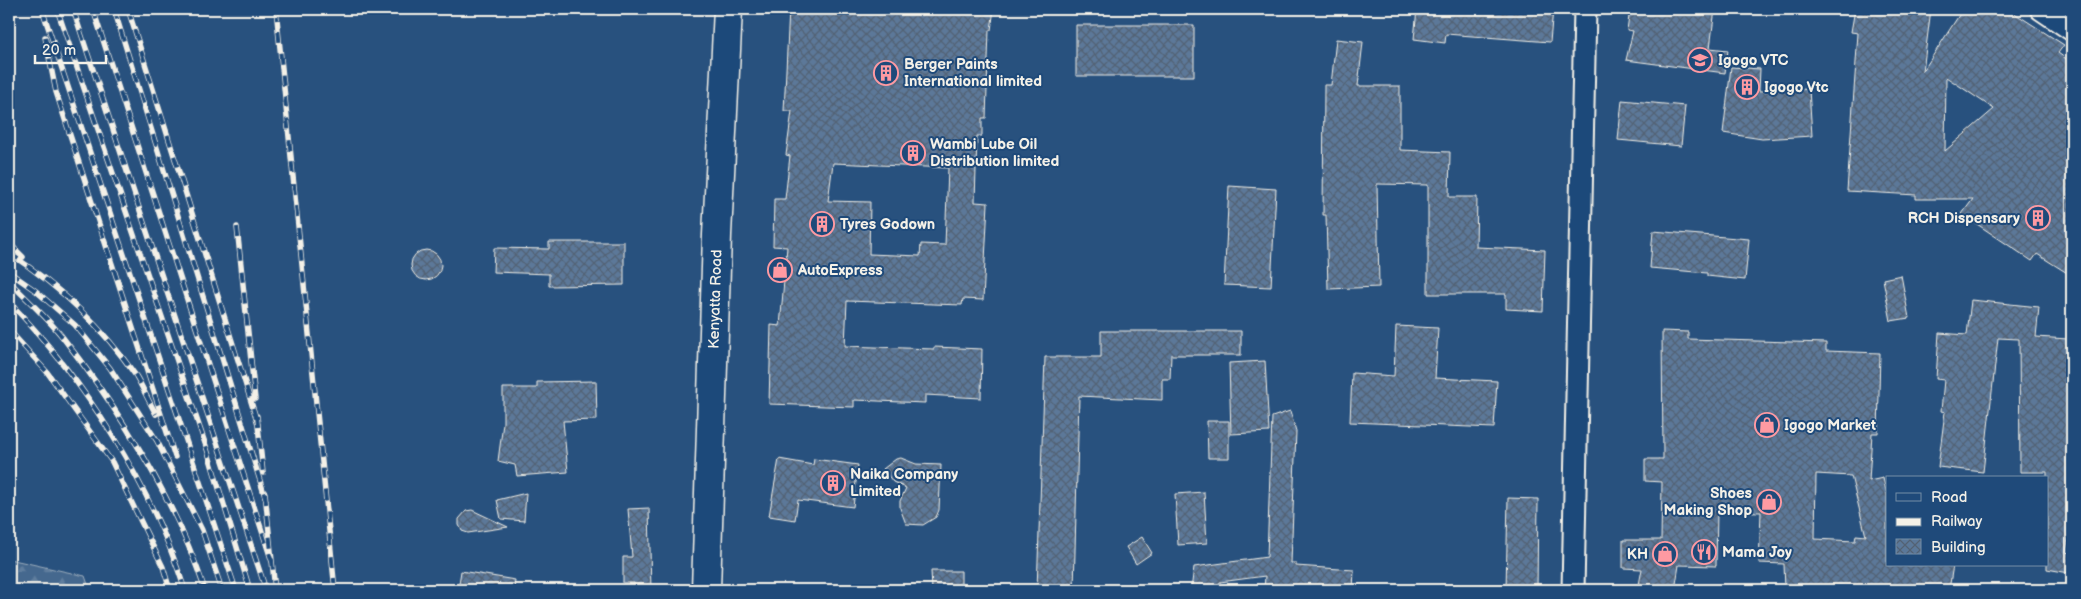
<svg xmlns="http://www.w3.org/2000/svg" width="2081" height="599" viewBox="0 0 2081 599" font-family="'Balsamiq Sans',sans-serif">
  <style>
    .forest { fill: url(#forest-firs); stroke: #9cacbb }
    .building { fill: url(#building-cross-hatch); stroke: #f4f1e8; fill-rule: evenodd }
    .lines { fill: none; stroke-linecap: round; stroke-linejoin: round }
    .street-casing { stroke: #f4f1e8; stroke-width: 25 }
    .highway-casing { stroke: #f4f1e8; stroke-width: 31 }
    .street { stroke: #1f4a7a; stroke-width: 21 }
    .highway { stroke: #1f4a7a; stroke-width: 28 }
    .rail-casing { stroke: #f4f1e8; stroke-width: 5.5 }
    .rail { stroke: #1f4a7a; stroke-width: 4; stroke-dasharray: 11; stroke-linecap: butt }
    .labels { text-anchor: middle; stroke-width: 4; stroke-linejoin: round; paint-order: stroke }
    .poi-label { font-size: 15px; font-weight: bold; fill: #f4f1e8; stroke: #1f4a7a; text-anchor: start }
    .street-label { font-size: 15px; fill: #f4f1e8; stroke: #1f4a7a }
  </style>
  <defs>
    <pattern id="forest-firs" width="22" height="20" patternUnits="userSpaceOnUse" patternTransform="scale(1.25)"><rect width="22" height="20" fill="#45688e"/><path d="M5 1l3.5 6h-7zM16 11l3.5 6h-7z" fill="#607e9e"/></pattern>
    <pattern id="building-cross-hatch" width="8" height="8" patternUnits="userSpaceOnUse" patternTransform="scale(1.25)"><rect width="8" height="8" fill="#5b7899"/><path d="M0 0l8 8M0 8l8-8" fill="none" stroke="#536274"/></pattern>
  </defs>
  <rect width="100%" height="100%" fill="#28517e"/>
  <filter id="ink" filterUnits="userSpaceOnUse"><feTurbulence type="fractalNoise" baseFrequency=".02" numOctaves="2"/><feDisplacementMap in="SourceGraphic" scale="10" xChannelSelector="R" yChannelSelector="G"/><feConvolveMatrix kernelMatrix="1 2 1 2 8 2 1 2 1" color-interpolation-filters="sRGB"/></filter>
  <g filter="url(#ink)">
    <!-- forest -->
    <path class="forest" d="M9,559L85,576L90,590H9Z"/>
    <!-- building -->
    <path class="building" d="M789,9H994L991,30H989L986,118H982V136H977L975,202L988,203L983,300L963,299L962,305L847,301L845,346L934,349V347L982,349L981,398L925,395V403L854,400V407L769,404L771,325L780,326L787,247L773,246L774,199H785L790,156L786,155L792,111H784ZM833,163L948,168L945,245L921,244L920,256L869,254L870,202L828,201Z
      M1417,9H1553L1550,42L1446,34L1445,43L1414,39Z
      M1630,9H1715L1710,48L1728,50L1725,73L1626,60L1633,31L1627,30Z
      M1855,9H1931L1923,71L1963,9H2008L2064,45L2058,53L2072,63V276L2037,254L2032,261L1962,214L1973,199H1916V195L1847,191L1858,33L1851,32ZM1946,77L1994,109L1945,151Z
      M1076,25H1194V76H1076Z
      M1336,39L1363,42L1358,86H1400V150L1450,152L1449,197H1477L1476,247L1545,250L1543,311L1506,309V294H1428V185L1377,184L1379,287L1328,289L1326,215H1323L1324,85H1331Z
      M1731,67L1760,69L1759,91L1809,89L1812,136L1762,139L1723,133Z
      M1622,100L1685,106L1681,146L1618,140Z
      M1229,186L1276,189L1271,287L1224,285Z
      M1653,231L1749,239L1745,280L1707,276V273L1650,268Z
      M549,242H624V285L549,286V274L493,272L494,248L549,249Z
      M411 265a15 15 0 1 1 30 0a15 15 0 1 1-30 0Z
      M1901,275L1909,318L1891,321L1883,279Z
      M1971,300L2039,307L2036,337L2068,339L2066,366L2072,367V511L2066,552L2072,554V555L2069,573L2047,569V472H2020L2019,339L1998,338L1983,472L1938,467L1945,412L1941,411L1944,380L1936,379L1939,333L1967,335Z
      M1396,326L1438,328L1435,378L1497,381L1494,428L1350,422L1352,373L1394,376Z
      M1101,331H1241V355H1171L1170,379H1162V400L1079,396L1074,590H1037L1045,357H1101Z
      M1662,331L1688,332V339L1826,343V351L1880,353L1878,433H1872L1869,481L1883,478L1887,495V565H1953L1949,590H1785L1784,564L1759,563L1761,512L1717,511L1716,566L1679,565L1675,590H1638L1642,569L1623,568V540H1661L1662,482L1645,481V459H1663ZM1816,474L1851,476L1866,536L1856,535L1855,541L1815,539Z
      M1265,361L1269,432L1231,434L1229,363Z
      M596,381L597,420L563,421L568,472L517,476L515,465L498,461L503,423V388H537V382Z
      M1290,411L1296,431L1291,563H1296V566L1354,570L1353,590H1264L1265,576L1220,582L1219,590H1191L1194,567L1267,557L1272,417Z
      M1207,421H1229V458H1208Z
      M901,458L916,464L941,465L939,510L936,517L923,525L906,524L900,508V501L906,488L893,482L883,469L896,459Z
      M779,459L813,465L814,459L858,465L853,507L798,500L795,520L769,516Z
      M1204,492L1207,543L1178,545L1175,494Z
      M526,493L524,521L501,519L497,500Z
      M1508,498L1538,499L1537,590H1506Z
      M649,508L651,590H635L634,583H623V557H632L628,509Z
      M472,510L508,527L468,533L462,531L459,525V519L466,511Z
      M1142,537L1152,553L1136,564L1126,547Z
      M461,571L515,580L514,590H458Z
      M931,571H961V590H932Z"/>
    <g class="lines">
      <defs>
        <path id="street" d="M2041,9L2072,30
          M1573,590L1585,9"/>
        <g id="highway">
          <path id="s1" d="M706,590L717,235L728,9"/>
        </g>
      </defs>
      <!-- street casing -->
      <use href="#street" class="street-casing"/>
      <!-- highway casing -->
      <use href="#highway" class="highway-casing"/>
      <!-- street -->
      <use href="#street" class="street"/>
      <!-- highway -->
      <use href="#highway" class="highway"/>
      <defs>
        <path id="rail" d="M42,9L236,590
          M57,9L207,449L250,590
          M73,9L266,590
          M93,9L272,562
          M114,9L266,500
          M128,9L258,424
          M276,9L335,590
          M45,37L56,92L175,457
          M237,227L255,399
          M9,243L23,257
          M9,253C59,286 102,326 136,376C143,388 149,402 156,414
          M9,272L36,291L75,325L110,368L157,441L202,530L222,590
          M9,281C27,300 48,318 64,339C122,414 175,500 205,590
          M9,302C85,380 152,487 185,590
          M9,330L47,372L112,462L163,567L170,590
          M257,416L263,473
          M265,493L275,590"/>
      </defs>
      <!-- rail casing -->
      <use href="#rail" class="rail-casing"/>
      <!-- rail -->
      <use href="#rail" class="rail"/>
    </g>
  </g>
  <!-- icons -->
  <defs>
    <symbol id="university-ring" viewBox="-11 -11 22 22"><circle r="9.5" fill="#1f4a7a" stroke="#ff9aa2" stroke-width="1.5"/><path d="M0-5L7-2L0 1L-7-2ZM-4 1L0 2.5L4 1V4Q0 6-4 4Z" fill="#ff9aa2"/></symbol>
    <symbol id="building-ring" viewBox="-11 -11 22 22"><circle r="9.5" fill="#1f4a7a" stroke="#ff9aa2" stroke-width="1.5"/><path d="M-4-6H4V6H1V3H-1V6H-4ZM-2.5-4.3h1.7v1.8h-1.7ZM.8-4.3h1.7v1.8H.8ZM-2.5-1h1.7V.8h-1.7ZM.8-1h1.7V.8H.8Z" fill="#ff9aa2"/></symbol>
    <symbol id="shop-ring" viewBox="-11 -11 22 22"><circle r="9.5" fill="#1f4a7a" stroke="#ff9aa2" stroke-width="1.5"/><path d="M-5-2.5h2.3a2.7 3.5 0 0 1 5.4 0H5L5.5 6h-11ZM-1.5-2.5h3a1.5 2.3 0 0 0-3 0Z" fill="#ff9aa2"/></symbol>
    <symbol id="restaurant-ring" viewBox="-11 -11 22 22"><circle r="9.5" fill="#1f4a7a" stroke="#ff9aa2" stroke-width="1.5"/><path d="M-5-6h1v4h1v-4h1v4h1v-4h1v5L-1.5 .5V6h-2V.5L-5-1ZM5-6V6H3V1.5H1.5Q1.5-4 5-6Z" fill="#ff9aa2"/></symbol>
  </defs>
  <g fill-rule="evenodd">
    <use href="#university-ring" x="1686" y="46" width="28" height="28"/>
    <use href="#building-ring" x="872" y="59" width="28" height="28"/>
    <use href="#building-ring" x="1733" y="73" width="28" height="28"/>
    <use href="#building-ring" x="899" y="139" width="28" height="28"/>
    <use href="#building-ring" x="2024" y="204" width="28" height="28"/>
    <use href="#building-ring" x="808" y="210" width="28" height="28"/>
    <use href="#shop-ring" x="766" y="256" width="28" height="28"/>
    <use href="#shop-ring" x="1753" y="411" width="28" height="28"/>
    <use href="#building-ring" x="819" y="469" width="28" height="28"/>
    <use href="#shop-ring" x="1755" y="488" width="28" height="28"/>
    <use href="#restaurant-ring" x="1690" y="538" width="28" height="28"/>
    <use href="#shop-ring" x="1651" y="540" width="28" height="28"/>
  </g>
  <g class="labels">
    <!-- poi labels -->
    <g class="poi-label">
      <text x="1718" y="65">Igogo VTC</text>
      <text x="904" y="69">Berger Paints<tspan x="904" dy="17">International limited</tspan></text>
      <text x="1764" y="92">Igogo Vtc</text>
      <text x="930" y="149">Wambi Lube Oil<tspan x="930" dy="17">Distribution limited</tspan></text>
      <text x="2020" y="223" text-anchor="end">RCH Dispensary</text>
      <text x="840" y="229">Tyres Godown</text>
      <text x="798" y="275">AutoExpress</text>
      <text x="1784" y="430">Igogo Market</text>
      <text x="850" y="479">Naika Company<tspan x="850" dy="17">Limited</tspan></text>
      <text x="1752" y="498" text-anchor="end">Shoes<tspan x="1752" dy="17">Making Shop</tspan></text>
      <text x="1722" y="557">Mama Joy</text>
      <text x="1648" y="559" text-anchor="end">KH</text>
    </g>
    <!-- street labels -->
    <g class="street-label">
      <text dy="5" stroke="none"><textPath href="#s1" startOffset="291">Kenyatta Road</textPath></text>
    </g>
  </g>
  <!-- margin -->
  <rect width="2081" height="599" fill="none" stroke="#1f4a7a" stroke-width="30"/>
  <rect x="15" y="15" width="2051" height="569" fill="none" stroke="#f4f1e8" stroke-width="2" filter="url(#ink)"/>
  <!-- legend -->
  <rect x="1886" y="476" width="162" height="90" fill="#1f4a7a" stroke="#748da6"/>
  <rect x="1896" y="493" width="25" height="8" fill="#1f4a7a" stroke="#748da6"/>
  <text x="1931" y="502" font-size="15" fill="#f4f1e8">Road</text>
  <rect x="1896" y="518" width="25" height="8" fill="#f4f1e8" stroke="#748da6"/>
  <text x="1931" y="526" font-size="15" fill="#f4f1e8">Railway</text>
  <rect x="1896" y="539" width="25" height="15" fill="url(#building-cross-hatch)" stroke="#748da6"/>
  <text x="1931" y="552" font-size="15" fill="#f4f1e8">Building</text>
  <!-- scale -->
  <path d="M35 55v8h71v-8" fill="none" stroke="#f4f1e8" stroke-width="2.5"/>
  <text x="42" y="55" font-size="15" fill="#f4f1e8" stroke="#1f4a7a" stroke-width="4" paint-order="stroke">20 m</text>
</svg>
